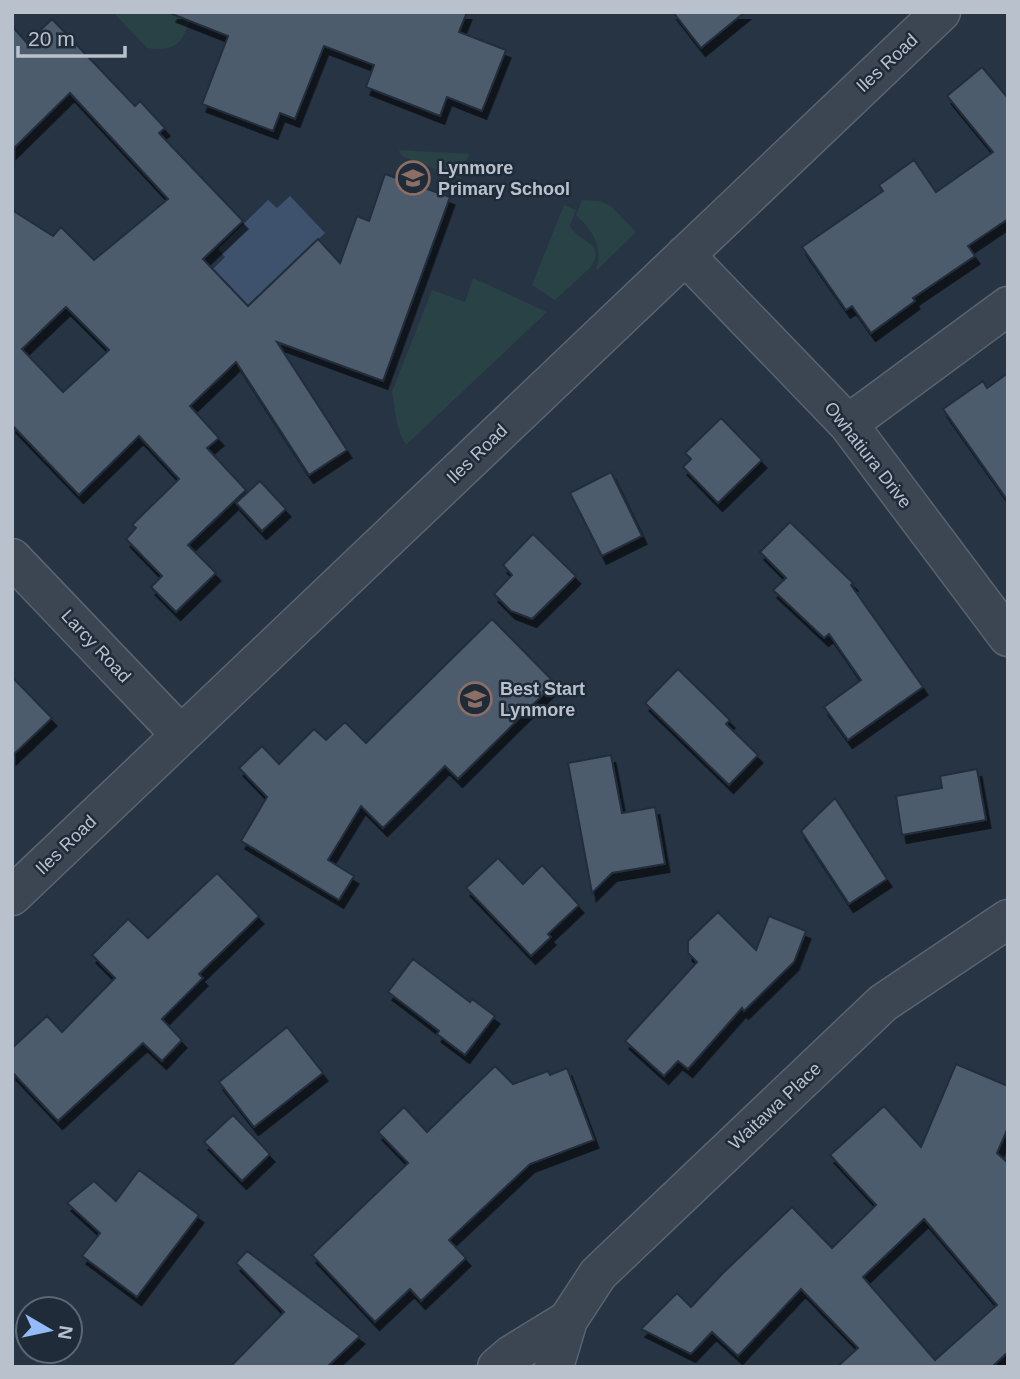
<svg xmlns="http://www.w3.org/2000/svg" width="1020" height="1379" viewBox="0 0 1020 1379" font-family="Arial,sans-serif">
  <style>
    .green { fill: #294245 }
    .water { fill: #3e526d }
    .building { fill: #4e5b6d; stroke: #222d3b; stroke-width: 2; fill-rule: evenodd; filter: url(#shadow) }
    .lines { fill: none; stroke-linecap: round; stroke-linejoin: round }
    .minor-casing { stroke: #5a6471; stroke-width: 41 }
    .minor { stroke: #3c4653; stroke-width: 38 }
    .labels { text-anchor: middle; stroke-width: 5; stroke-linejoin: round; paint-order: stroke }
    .street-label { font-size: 18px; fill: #b9c1cd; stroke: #202b39 }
    .poi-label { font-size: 18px; font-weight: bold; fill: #b9c1cd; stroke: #202b39; text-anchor: start }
  </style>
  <defs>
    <filter id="shadow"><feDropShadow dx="4.5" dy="8" stdDeviation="0" flood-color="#0009"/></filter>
  </defs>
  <rect width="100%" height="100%" fill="#273444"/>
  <!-- green -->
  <path class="green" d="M113,12H193C183,39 181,53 147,48Z
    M399,150L470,154L465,162L461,179L404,157L400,154Z
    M582,200L599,201L611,206L636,232L596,271C603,245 594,233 576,215Z
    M564,205L576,210L570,225C577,243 607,241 591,267L555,300L532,285Z
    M473,278L547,312L406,445L401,436L397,423L392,392L432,290L465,302Z"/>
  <!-- water -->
  <path class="water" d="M290,196L325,233L247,306L213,269L225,257L218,249L268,200L277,208Z"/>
  <!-- building -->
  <path class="building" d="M173,12H467L459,32L506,50L482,111L447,97L440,116L366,87L374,65L324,46L295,119L280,113L273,131L202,104L228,36L172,14Z
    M673,12H745L701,48Z
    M52,19L135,106L140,101L165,128L159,133L243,221L203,259L248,306L318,239L340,263L357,216L369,221L385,174L450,197L383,381L277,342L347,450L309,475L236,362L190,406L219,438L207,448L246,490L188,545L216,573L176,612L151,587L162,576L126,539L136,528L132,525L179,479L139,436L79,495L12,425V210L53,236L61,227L94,260L168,199L70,93L12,150V26L27,43ZM66,307L109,350L63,392L22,349Z
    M982,67L1008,98V219L968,246L975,256L913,298L915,301L871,333L852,306L846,310L802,247L883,191L879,185L914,160L936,192L993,152L947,96Z
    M1008,373V501L943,409L983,381L987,388Z
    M721,418L762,460L718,503L683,467L691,459L685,453Z
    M611,472L642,536L602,556L570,493Z
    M260,481L286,509L262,531L236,503Z
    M790,522L853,583L851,585L923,687L848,740L824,707L861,680L829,634L824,638L773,590L786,578L760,552Z
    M533,534L576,576L532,619L511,611L494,594L512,575L503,565Z
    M492,619L555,683L458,779L445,766L383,828L361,806L328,860L354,876L339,900L241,841L267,797L239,768L262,746L279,764L314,729L326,740L345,722L366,743Z
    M678,669L730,720L726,724L758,755L729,785L645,703Z
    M12,677L52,718L12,756Z
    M611,755L622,813L655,807L665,864L612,873L592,893L568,763Z
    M977,769L986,820L902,835L896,796L942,788L940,776Z
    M835,798L887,879L849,904L801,831Z
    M498,858L523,884L542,865L579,905L548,934L551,937L531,956L466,888Z
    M217,873L259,916L199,974L203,978L162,1019L182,1040L162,1061L143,1043L58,1121L12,1072V1048L47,1016L62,1032L115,978L92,955L128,919L148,938Z
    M718,912L756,950L769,916L806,931L794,962L744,1011L742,1008L688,1069L678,1061L664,1076L625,1041L697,962L688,953V941Z
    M413,959L470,1002L472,999L495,1016L465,1055L437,1034L439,1031L388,992Z
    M287,1027L323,1073L254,1127L219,1082Z
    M956,1064L1008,1086V1128L997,1153L1008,1163V1352L992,1367H837L858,1348L801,1289L738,1356L712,1332L691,1354L641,1329L677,1293L691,1307L723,1273L792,1207L832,1248L876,1205L830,1155L884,1106L921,1147ZM924,1219L997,1305L935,1360L863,1277Z
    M495,1066L513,1084L548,1071L550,1075L567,1068L594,1140L530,1164L449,1240L466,1258L421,1301L410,1289L375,1322L312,1255L408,1163L378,1132L404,1107L427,1132Z
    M233,1115L270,1154L242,1181L204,1142Z
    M139,1170L199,1215L137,1297L82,1256L100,1233L67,1203L94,1181L116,1201Z
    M247,1251L360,1336L327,1367H230L284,1312L236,1263Z"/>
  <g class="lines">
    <defs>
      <path id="minor" d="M685,255L848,424L1008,637
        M848,424L1008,306
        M12,558L181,735
        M12,896L941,12
        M497,1367L511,1355L568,1320
        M554,1367L568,1320L598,1274L883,1003L1008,919"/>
    </defs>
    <!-- minor casing -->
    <use href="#minor" class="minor-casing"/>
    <!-- minor -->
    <use href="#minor" class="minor"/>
  </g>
  <!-- icons -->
  <defs>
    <symbol id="school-ring" viewBox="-11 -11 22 22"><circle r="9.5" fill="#202b39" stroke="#8d6e63" stroke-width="1.5"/><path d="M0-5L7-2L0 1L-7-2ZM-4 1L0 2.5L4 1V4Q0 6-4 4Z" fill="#8d6e63"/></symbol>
  </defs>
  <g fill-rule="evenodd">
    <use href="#school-ring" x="394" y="159" width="38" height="38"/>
    <use href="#school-ring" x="456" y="680" width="38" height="38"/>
  </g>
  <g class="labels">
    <!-- street labels -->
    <g class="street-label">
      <text transform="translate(887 63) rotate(-43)" y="6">Iles Road</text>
      <text transform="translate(477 454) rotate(-44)" y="6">Iles Road</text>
      <text transform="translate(868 455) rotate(52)" y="6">Owhatiura Drive</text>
      <text transform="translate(96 646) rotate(47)" y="6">Larcy Road</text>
      <text transform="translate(66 845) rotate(-44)" y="6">Iles Road</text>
      <text transform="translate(775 1106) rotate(-43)" y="6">Waitawa Place</text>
    </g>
    <!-- poi labels -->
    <g class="poi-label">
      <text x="438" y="174">Lynmore<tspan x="438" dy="21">Primary School</tspan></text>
      <text x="500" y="695">Best Start<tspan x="500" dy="21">Lynmore</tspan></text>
    </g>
  </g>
  <!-- border -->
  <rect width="1020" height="1379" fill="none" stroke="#b9c1cd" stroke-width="28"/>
  <!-- north arrow -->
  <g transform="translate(49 1330) rotate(99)"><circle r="33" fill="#202b39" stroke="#5d6774" stroke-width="2"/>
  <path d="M0-5L12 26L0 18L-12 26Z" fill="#93bbf8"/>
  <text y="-10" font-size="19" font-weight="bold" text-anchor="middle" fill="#b9c1cd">N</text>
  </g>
  <!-- scale -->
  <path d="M18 46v10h107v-10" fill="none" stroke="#b9c1cd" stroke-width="3.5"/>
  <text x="28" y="46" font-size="21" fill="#b9c1cd" stroke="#202b39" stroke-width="5" paint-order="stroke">20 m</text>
</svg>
